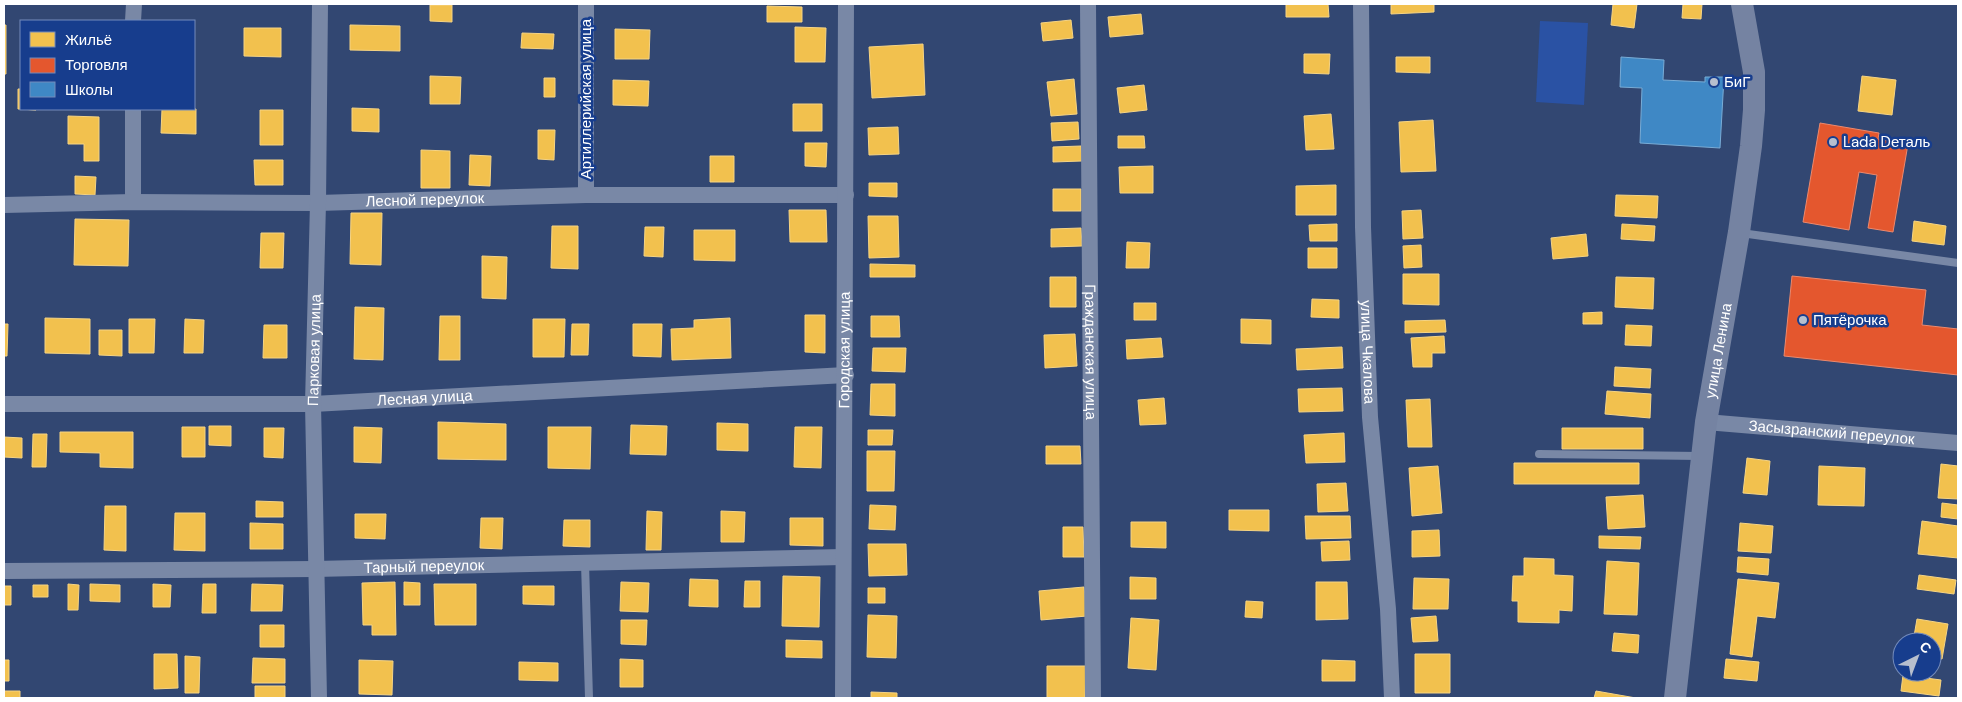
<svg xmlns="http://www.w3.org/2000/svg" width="1962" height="702" viewBox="0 0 1962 702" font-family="'DM Sans',sans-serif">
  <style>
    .green { fill: #2a52a4 }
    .homes { fill: #f2c14e; stroke: #f6d483 }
    .shops { fill: #e4572e; stroke: #ec896d }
    .schools { fill: #3f88c5; stroke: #79acd6 }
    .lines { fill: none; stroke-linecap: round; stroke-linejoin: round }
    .service { stroke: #7988a6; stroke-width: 8 }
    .minor { stroke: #7988a6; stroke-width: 16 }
    .secondary { stroke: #7583a2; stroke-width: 22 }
    .poi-dot { fill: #b7bfce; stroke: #173d8d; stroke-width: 2 }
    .labels { text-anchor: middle; stroke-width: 5; stroke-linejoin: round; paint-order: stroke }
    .poi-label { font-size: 15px; fill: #fff; stroke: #173d8d; text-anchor: start }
    .street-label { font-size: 15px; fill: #fff; stroke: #173d8d }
  </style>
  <rect width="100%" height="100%" fill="#324772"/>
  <!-- green -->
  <path class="green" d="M1540,21L1588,23L1584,105L1536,102Z"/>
  <!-- homes -->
  <path class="homes" d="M1286,4H1328L1329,17H1286Z
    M1391,4H1434V12L1391,14Z
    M1613,4H1637L1634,28L1611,25Z
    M1683,4H1702L1701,19L1682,18Z
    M430,5H452V22L430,21Z
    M767,6L802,7V22H767Z
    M1141,14L1143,34L1110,37L1108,17Z
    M1071,20L1073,38L1043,41L1041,23Z
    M4,25H6V74H4Z
    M350,25L400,26V51L350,50Z
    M795,27L826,28L825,62H795Z
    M244,28H281V57L244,56Z
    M615,29L650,30L649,59H615Z
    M522,33L554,34L553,49L521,48Z
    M923,44L925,95L872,98L869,47Z
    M1304,54H1330L1329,74L1304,73Z
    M1396,57H1430V73L1396,72Z
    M430,76L461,77L460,104H430Z
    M1862,76L1896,80L1892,115L1858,111Z
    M544,78H555V97H544Z
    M1074,79L1077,114L1051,116L1047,82Z
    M613,80L649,81L648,106L613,105Z
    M1144,85L1147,110L1120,113L1117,88Z
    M18,89H21V109L36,110L18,109Z
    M793,104H822V131H793Z
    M352,108L379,109V132L352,131Z
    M162,109H196V134L161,133Z
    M260,110H283V145H260Z
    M1331,114L1334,149L1306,150L1304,116Z
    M68,116L99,117V161H84V144H68Z
    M1433,120L1436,171L1401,172L1399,122Z
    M1078,122L1079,139L1052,141L1051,123Z
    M898,127L899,154L869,155L868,128Z
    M538,130H555L554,160L538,159Z
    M1118,136H1144L1145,148H1118Z
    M805,143H827L826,167L805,166Z
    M1081,146L1082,161L1053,162V147Z
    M421,150L450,151V188H421Z
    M470,155L491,156L490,186L469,185Z
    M710,156H734V182H710Z
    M254,160H283V185H255Z
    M1153,166V193H1120L1119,167Z
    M75,176L96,177L95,195L75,194Z
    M869,183H897V197L869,196Z
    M1336,185V215H1296V186Z
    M1053,189H1081V211H1053Z
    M1616,195L1658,196L1657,218L1615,216Z
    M789,210H826L827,242H790Z
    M1421,210L1423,238L1403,239L1402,211Z
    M351,213H382L381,265L350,264Z
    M868,216H898L899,257L869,258Z
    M75,219L129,220L128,266L74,265Z
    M1914,221L1946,226L1944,245L1912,241Z
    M1337,224V241H1310L1309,225Z
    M1622,224L1655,226L1654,241L1621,239Z
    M552,226H578V269L551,268Z
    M645,227H664L663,257L644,256Z
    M1081,228L1082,246L1051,247V229Z
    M694,230H735V261L694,260Z
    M261,233H284L283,268H260Z
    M1586,234L1588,256L1553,259L1551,238Z
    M1127,242L1150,243L1149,268H1126Z
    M1421,245L1422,267L1404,268L1403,246Z
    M1308,248H1337V268H1308Z
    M482,256L507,257L506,299L482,298Z
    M870,264L915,265V277H870Z
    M1403,274H1439V305L1403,304Z
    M1050,277H1076V307H1050Z
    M1616,277L1654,278L1653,309L1615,307Z
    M1312,299L1339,300V318L1311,317Z
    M1134,303H1156V320H1134Z
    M355,307L384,308L383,360L354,359Z
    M1602,312V324H1583V313Z
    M805,315H825V353L805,352Z
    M440,316H460V360H439Z
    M871,316H899L900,337H871Z
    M45,318L90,319V354L45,353Z
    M730,318L731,358L672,360L671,329L694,328V320Z
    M129,319H155L154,353H129Z
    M185,319L204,320L203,353H184Z
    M533,319H565L564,357H533Z
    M1241,319L1271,320V344L1241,343Z
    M1445,320L1446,332L1405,333V321Z
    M4,324H8L7,356H4Z
    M572,324H589L588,355H571Z
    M633,324H662L661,357L633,356Z
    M264,325H287V358H263Z
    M1626,325L1652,326L1651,346L1625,345Z
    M99,330H122V356L99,355Z
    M1075,334L1077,366L1045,368L1044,335Z
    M1444,336L1445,353H1432V367H1413L1411,338Z
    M1161,338L1163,357L1127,359L1126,340Z
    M1342,347L1343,368L1297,370L1296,349Z
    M873,348H906L905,372L872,371Z
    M1615,367L1651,369L1650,388L1614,386Z
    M871,384H895V416L870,415Z
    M1342,388L1343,411L1299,412L1298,389Z
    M1607,391L1651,394L1650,418L1605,414Z
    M1164,398L1166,424L1140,425L1138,400Z
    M1430,399L1432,447H1408L1406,400Z
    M438,422L506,424V460L438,459Z
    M717,423L748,424V451L717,450Z
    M631,425L667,426L666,455L630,454Z
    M209,426H231V446L209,445Z
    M182,427H205V457H182Z
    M354,427L382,428L381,463L354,462Z
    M548,427H591L590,469L548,468Z
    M795,427H822L821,468L794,467Z
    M264,428H284L283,458L264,457Z
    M1562,428H1643V449H1562Z
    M868,430H893L892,445H868Z
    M60,432H133V468L100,467V453L60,452Z
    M1344,433L1345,462L1306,463L1304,435Z
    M33,434H47L46,467H32Z
    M4,437L22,438V458L4,457Z
    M1046,446H1080L1081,464H1046Z
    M867,451H895L894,491H867Z
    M1747,458L1770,461L1767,495L1743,493Z
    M1514,463H1639V484H1514Z
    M1941,464L1958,466V499L1938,498Z
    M1438,466L1442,513L1412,516L1409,468Z
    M1819,466L1865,468L1864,506L1818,505Z
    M1346,483L1348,511L1318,512L1317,484Z
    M1643,495L1645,527L1608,529L1606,497Z
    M256,501L283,502V517H256Z
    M1942,503L1958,505V519L1941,517Z
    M870,505L896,506L895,530L869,529Z
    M105,506H126V551L104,550Z
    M1229,510H1269V531L1229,530Z
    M647,511L662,512L661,550H646Z
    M721,511L745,512L744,542H721Z
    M175,513H205V551L174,550Z
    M355,514H386L385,539L355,538Z
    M1305,516H1350L1351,538L1306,539Z
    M481,518H503L502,549L480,548Z
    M790,518H823V546L790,545Z
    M564,520H590V547L563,546Z
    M1922,521L1958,526V558L1918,554Z
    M1131,522H1166V548L1131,547Z
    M250,523L283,524V549H250Z
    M1740,523L1773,526L1771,553L1738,551Z
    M1063,527H1083L1084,557H1063Z
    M1439,530L1440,556L1412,557V531Z
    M1599,536L1641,537L1640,549L1599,548Z
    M1349,541L1350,560L1322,561L1321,542Z
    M868,544H906L907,575L869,576Z
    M1738,557L1769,559L1768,575L1737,572Z
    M1524,558L1554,559V575L1573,576L1572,611L1559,610V623L1518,622V601H1512L1513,576H1524Z
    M1607,561L1639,563L1637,615L1604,614Z
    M1919,575L1956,580L1954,594L1917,589Z
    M783,576L820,577L819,627L782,626Z
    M1130,577L1156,578V599H1130Z
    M1414,578L1449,579L1448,609H1413Z
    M690,579L718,580V607L689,606Z
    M1738,579L1779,583L1775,618L1757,616L1752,657L1730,654Z
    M745,581H760V607H744Z
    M395,582L396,635H372V625H363L362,583Z
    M404,582L420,583V605H404Z
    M621,582L649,583L648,612L620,611Z
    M1316,582H1347L1348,619L1316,620Z
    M68,584L79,585L78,610H68Z
    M90,584L120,585V602L90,601Z
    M153,584L171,585L170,607H153Z
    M203,584H216V613H202Z
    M252,584L283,585L282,611H251Z
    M434,584H476V625H435Z
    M33,585H48V597H33Z
    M4,586H11V605H4Z
    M523,586H554V605L523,604Z
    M1084,587L1087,616L1041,620L1039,591Z
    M868,588H885V603H868Z
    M1246,601L1263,602L1262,618L1245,617Z
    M868,615L897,616L896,658L867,657Z
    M1436,616L1438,641L1413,642L1411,618Z
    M1131,618L1159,620L1156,670L1128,668Z
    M1917,619L1948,624L1942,659L1932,658V642H1913Z
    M621,620H647L646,645L621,644Z
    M260,625H284V647H260Z
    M1614,633L1639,635L1638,653L1612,651Z
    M786,640L822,641V658L786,657Z
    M154,654H177L178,688L154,689Z
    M1415,654H1450V693H1415Z
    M185,656L200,657L199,693H185Z
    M253,658L285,659V683H252Z
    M620,659L643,660V687H620Z
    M1726,659L1759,662L1757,681L1724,678Z
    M4,660H9V681H4Z
    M359,660L393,661L392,695L359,694Z
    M1322,660L1355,661V681H1322Z
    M519,662L558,663V681L519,680Z
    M1047,666H1086L1085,698H1047Z
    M1903,675L1941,680L1939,696L1901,691Z
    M255,686H285V698H255Z
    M4,691H20V698H4Z
    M1596,691L1636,698H1594Z
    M871,692L897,693V698H871Z"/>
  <!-- shops -->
  <path class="shops" d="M1820,123L1879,133L1878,139L1908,144L1893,232L1868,228L1877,175L1859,172L1849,230L1803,222Z
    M1792,276L1926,290L1922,325L1958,329V375L1784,356Z"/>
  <!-- schools -->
  <path class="schools" d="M1621,57L1664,60L1663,80L1705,82V77H1724L1720,148L1640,143L1642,88L1620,87Z"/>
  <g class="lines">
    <!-- service -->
    <path class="service" d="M1741,233L1958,263
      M1539,454L1700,456
      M585,563L589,698"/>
    <!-- minor -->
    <g class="minor">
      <path d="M586,4V195"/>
      <path id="s1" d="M1088,4L1093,698"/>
      <path id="s2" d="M1361,4L1363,227L1370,417L1388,609L1392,698"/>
      <path d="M133,21L134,4"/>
      <path d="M133,202V109"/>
      <path id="s3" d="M4,205L133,202L318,203L586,195H846"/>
      <path id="s4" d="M4,404H313L846,375"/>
      <path id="s5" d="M1706,422L1958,443"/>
      <path id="s6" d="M4,571L315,569L843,557"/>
      <path id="s7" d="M319,698L313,404L318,203L320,4"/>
      <path id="s8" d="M843,698L846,4"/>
    </g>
    <!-- secondary -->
    <path class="secondary" id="s9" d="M1675,698L1706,422L1739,232L1751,146L1754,110V72L1742,4"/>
  </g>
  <!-- markers -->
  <g class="poi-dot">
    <circle cx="1714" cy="82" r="5"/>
    <circle cx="1833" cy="142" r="5"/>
    <circle cx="1803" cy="320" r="5"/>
  </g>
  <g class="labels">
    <!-- poi labels -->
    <g class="poi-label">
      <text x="1724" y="87">БиГ</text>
      <text x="1843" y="147">Lada Dеталь</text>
      <text x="1813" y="325">Пятёрочка</text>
    </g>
    <!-- street labels -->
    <g class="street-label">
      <text transform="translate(586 99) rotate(-90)" y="5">Артиллерийская улица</text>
      <text dy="5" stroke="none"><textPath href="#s3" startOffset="421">Лесной переулок</textPath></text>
      <text dy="5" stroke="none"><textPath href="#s9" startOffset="350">улица Ленина</textPath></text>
      <text dy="5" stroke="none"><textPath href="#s7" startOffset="348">Парковая улица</textPath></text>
      <text dy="5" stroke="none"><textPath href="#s8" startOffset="348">Городская улица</textPath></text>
      <text dy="5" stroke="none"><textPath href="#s1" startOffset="348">Гражданская улица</textPath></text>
      <text dy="5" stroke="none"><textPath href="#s2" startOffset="348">улица Чкалова</textPath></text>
      <text dy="5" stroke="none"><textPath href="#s4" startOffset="421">Лесная улица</textPath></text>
      <text dy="5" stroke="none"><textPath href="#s5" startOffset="126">Засызранский переулок</textPath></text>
      <text dy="5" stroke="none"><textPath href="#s6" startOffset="420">Тарный переулок</textPath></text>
    </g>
  </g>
  <!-- border -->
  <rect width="1962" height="702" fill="none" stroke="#ffffff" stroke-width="10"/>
  <!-- legend -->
  <rect x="20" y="20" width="175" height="90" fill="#173d8d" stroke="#748bbb"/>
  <rect x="30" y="32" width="25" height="15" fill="#f2c14e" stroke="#748bbb"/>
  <text x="65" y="45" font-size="15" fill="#ffffff">Жильё</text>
  <rect x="30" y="58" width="25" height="15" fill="#e4572e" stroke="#748bbb"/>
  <text x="65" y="70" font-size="15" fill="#ffffff">Торговля</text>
  <rect x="30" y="82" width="25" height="15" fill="#3f88c5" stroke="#748bbb"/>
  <text x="65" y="95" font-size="15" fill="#ffffff">Школы</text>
  <!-- north arrow -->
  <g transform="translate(1917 657) rotate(42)"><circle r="24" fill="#173d8d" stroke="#748bbb"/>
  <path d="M0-4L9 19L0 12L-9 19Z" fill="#b7bfce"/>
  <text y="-8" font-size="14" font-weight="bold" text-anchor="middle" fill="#ffffff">С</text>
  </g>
</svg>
